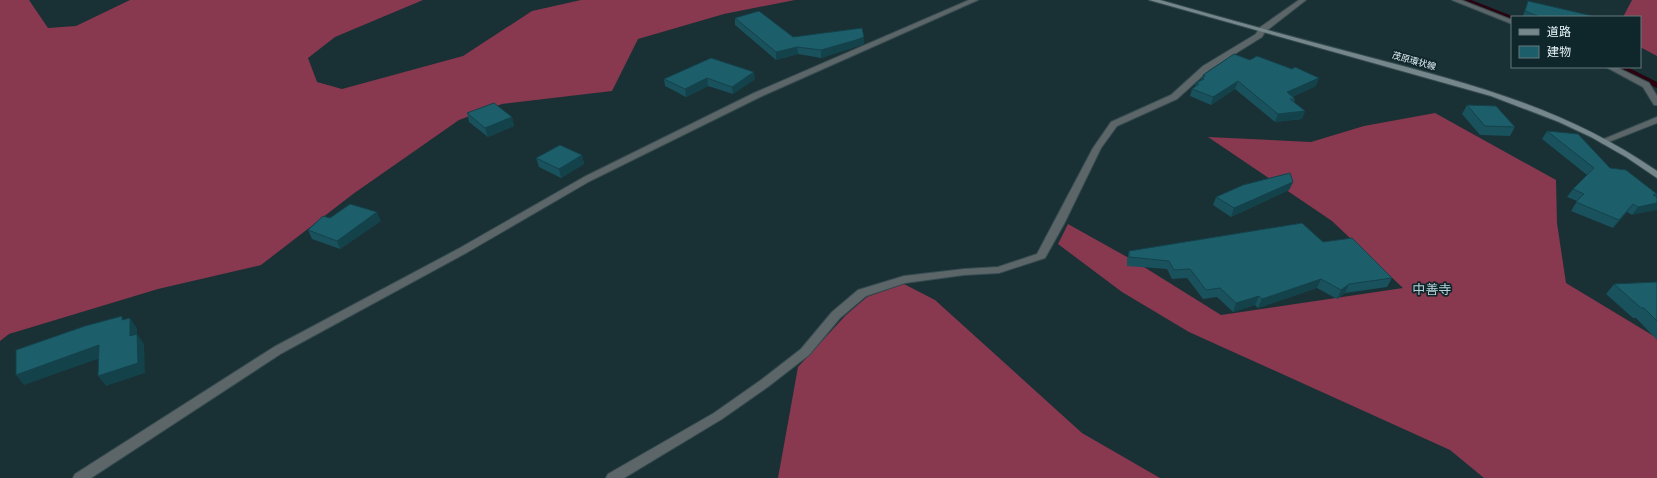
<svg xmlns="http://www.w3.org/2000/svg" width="1657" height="478" viewBox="0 0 1657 478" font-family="Inter,'Noto Sans JP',sans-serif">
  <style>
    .forest { fill: #88384f }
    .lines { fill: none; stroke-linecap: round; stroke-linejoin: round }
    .stream { stroke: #29030f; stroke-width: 5.5 }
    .minor-casing { stroke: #364c50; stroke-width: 2 }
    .tertiary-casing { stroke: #364c50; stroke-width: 2 }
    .secondary-casing { stroke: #364c50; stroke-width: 2 }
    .minor { fill: #5c6669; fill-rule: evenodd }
    .tertiary { fill: #5c6669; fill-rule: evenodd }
    .secondary { fill: #76878b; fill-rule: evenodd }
    .wall { fill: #19515c }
    .shaded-wall { fill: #14424b }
    .building { fill: #1d5e6b; stroke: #14424b }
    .labels { text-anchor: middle; stroke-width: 3.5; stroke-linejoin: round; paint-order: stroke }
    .far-street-label { font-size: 9px; fill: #e7f5f8; stroke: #0f262b }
    .quarter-label { font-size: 13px; fill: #b6d1d7; stroke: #0f262b }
  </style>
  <rect width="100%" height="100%" fill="#193035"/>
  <!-- forest -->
  <path class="forest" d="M0,0H29L48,28L76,26L130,0H423L335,37L308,58L317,82L342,89L463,56L532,11L581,0H795L724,14L638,39L612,91L502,104L459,120L353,194L261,265L158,289L9,334L0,341Z
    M1632,0H1657V56L1640,47V17H1623Z
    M1435,113L1556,180L1557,223L1566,283L1657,338V478H1484L1450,450L1189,332L1122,292L1058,244L1068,224L1136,262L1221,315L1403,288L1332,221L1208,137L1311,142L1364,126Z
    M904,284L935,300L1082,433L1160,478H778L798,367L846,315L867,297Z"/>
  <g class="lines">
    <!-- stream -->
    <path class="stream" d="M1464,0L1512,19
      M1621,67L1657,85"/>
    <defs>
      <path id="minor" d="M1452,0H1461L1512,20V24Z
        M1259,28L1266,30L1262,37L1209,70L1177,99L1117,126L1101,148L1064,224L1045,258L999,273L964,275L905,283L866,296L840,318L809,355L769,386L722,419L624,478H606L608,474L714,413L761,380L801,349L832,312L858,290L904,276L964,269L998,267L1037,254L1093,148L1111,122L1171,95L1203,66L1256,34Z
        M1606,67H1616L1649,83L1657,96V105H1654L1643,87Z
        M1657,117V123L1606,143L1603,144L1599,141Z"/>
      <path id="tertiary" d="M969,0H978L760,97L590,181L466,253L282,353L91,478H73L75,474L274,347L458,249L584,177L754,93Z
        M1299,0H1306L1265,32H1259V28Z"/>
      <path id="secondary" d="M1149,0H1160C1226,19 1293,37 1361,55C1468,83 1564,107 1657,171V178L1626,157L1591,137L1559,122L1491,96Z"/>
    </defs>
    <!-- minor casing -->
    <use href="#minor" class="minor-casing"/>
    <!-- tertiary casing -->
    <use href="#tertiary" class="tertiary-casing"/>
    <!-- secondary casing -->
    <use href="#secondary" class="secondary-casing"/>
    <!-- minor -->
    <use href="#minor" class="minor"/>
    <!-- tertiary -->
    <use href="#tertiary" class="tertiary"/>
    <!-- secondary -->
    <use href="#secondary" class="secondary"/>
  </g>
  <!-- wall -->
  <path class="wall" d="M1528,1L1597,17H1526L1523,16L1526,6Z
    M735,18L793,37L864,44L855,47L821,58L798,54L776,60L735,25Z
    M711,58L755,79L733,94L708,86L686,97L665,86L664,79Z
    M1203,75L1316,86L1292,97L1295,99L1294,102L1305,111L1302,119L1275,122L1235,89L1211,105L1190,96L1192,89L1195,87L1196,83L1201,80Z
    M1467,105L1515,127L1510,136L1480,135L1462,114Z
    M467,113L512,117L514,126L488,137L469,122Z
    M1547,131L1610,168L1657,194V195L1656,197L1632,215L1627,212L1613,228L1571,211L1577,201L1567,197L1573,189L1587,175L1542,139Z
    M582,155L584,164L561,178L539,167L536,158Z
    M1293,182L1289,190L1231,217L1213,205L1216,197Z
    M330,218L381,221L340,249L312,239L308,230Z
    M1323,242L1392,278L1387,287L1345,293L1337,299L1317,288L1258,308L1255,305L1233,312L1217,297L1203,299L1187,278L1172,279L1167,269L1127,266V260L1129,251Z
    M1657,282V340L1636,318H1633L1606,294L1614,284Z"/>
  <!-- shaded-wall -->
  <path class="shaded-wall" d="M864,37V44L855,47L821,58V50Z
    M797,47L798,54L776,60V52Z
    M754,72L755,79L733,94L732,87Z
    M707,78L708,86L686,97L685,89Z
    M1319,78L1316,86L1284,100L1287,92Z
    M1238,81L1235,89L1211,105L1213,97Z
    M1305,111L1302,119L1275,122L1278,114Z
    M512,117L514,126L488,137L485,128Z
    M582,155L584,164L561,178L559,169Z
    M1293,182L1289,190L1231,217L1234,208Z
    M1657,203V210L1632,215L1638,207Z
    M1633,204L1627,212L1613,228L1619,220Z
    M377,212L381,221L340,249L337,241Z
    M1321,279L1317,288L1258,308L1262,299Z
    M1349,284L1345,293L1337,299L1341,290Z
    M1259,296L1255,305L1233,312L1236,303Z
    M130,318L137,328V334L144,344L145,373L106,386L98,376Z
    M99,345L106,356L24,385L16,375Z"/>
  <!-- building -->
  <path class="building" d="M1528,1L1597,17H1540L1525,11Z
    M759,11L793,37L862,28L864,37L856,40L821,50L797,47L776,52L735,18Z
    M1234,54L1250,60L1257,56L1292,69L1295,67L1319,78L1287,92L1295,99H1290L1305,111L1278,114L1238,81L1213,97L1192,89L1199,84L1196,83L1204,79L1202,78L1205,76L1203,75Z
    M711,58L754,72L732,87L707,78L685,89L664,79Z
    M494,103L512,117L485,128L467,113Z
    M1467,105L1496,106L1515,127L1485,126Z
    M1547,131L1578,134L1610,168L1626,170L1657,194L1653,195L1657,197V203L1638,207L1633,204L1619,220L1576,202L1584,194L1573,189L1594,168Z
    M560,145L582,155L559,169L536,158Z
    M1290,173L1293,182L1234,208L1216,197L1243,185Z
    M350,204L377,212L337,241L308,230L323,216L330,218Z
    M1302,223L1323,242L1352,238L1392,278L1349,284L1341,290L1321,279L1262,299L1259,296L1236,303L1220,288L1206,290L1190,269L1174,270L1169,261L1129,257V251Z
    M1657,282V321L1644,308H1641L1614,284Z
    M122,316V320L130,318V336L137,334L138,363L98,376L99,345L16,375V350L85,326Z"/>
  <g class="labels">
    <!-- far-street labels -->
    <g class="far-street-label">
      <text transform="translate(1414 61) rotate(16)" y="3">茂原環状線</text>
    </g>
    <!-- quarter labels -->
    <g class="quarter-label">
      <text x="1432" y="294">中善寺</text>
    </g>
  </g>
  <!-- legend -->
  <rect x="1511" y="16" width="130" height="52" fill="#0f262b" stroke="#65797d"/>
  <rect x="1519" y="29" width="20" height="6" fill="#76878b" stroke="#65797d"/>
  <text x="1547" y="36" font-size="12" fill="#e7f5f8">道路</text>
  <rect x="1519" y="46" width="20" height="12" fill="#1d5e6b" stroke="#65797d"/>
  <text x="1547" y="56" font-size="12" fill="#e7f5f8">建物</text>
</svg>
